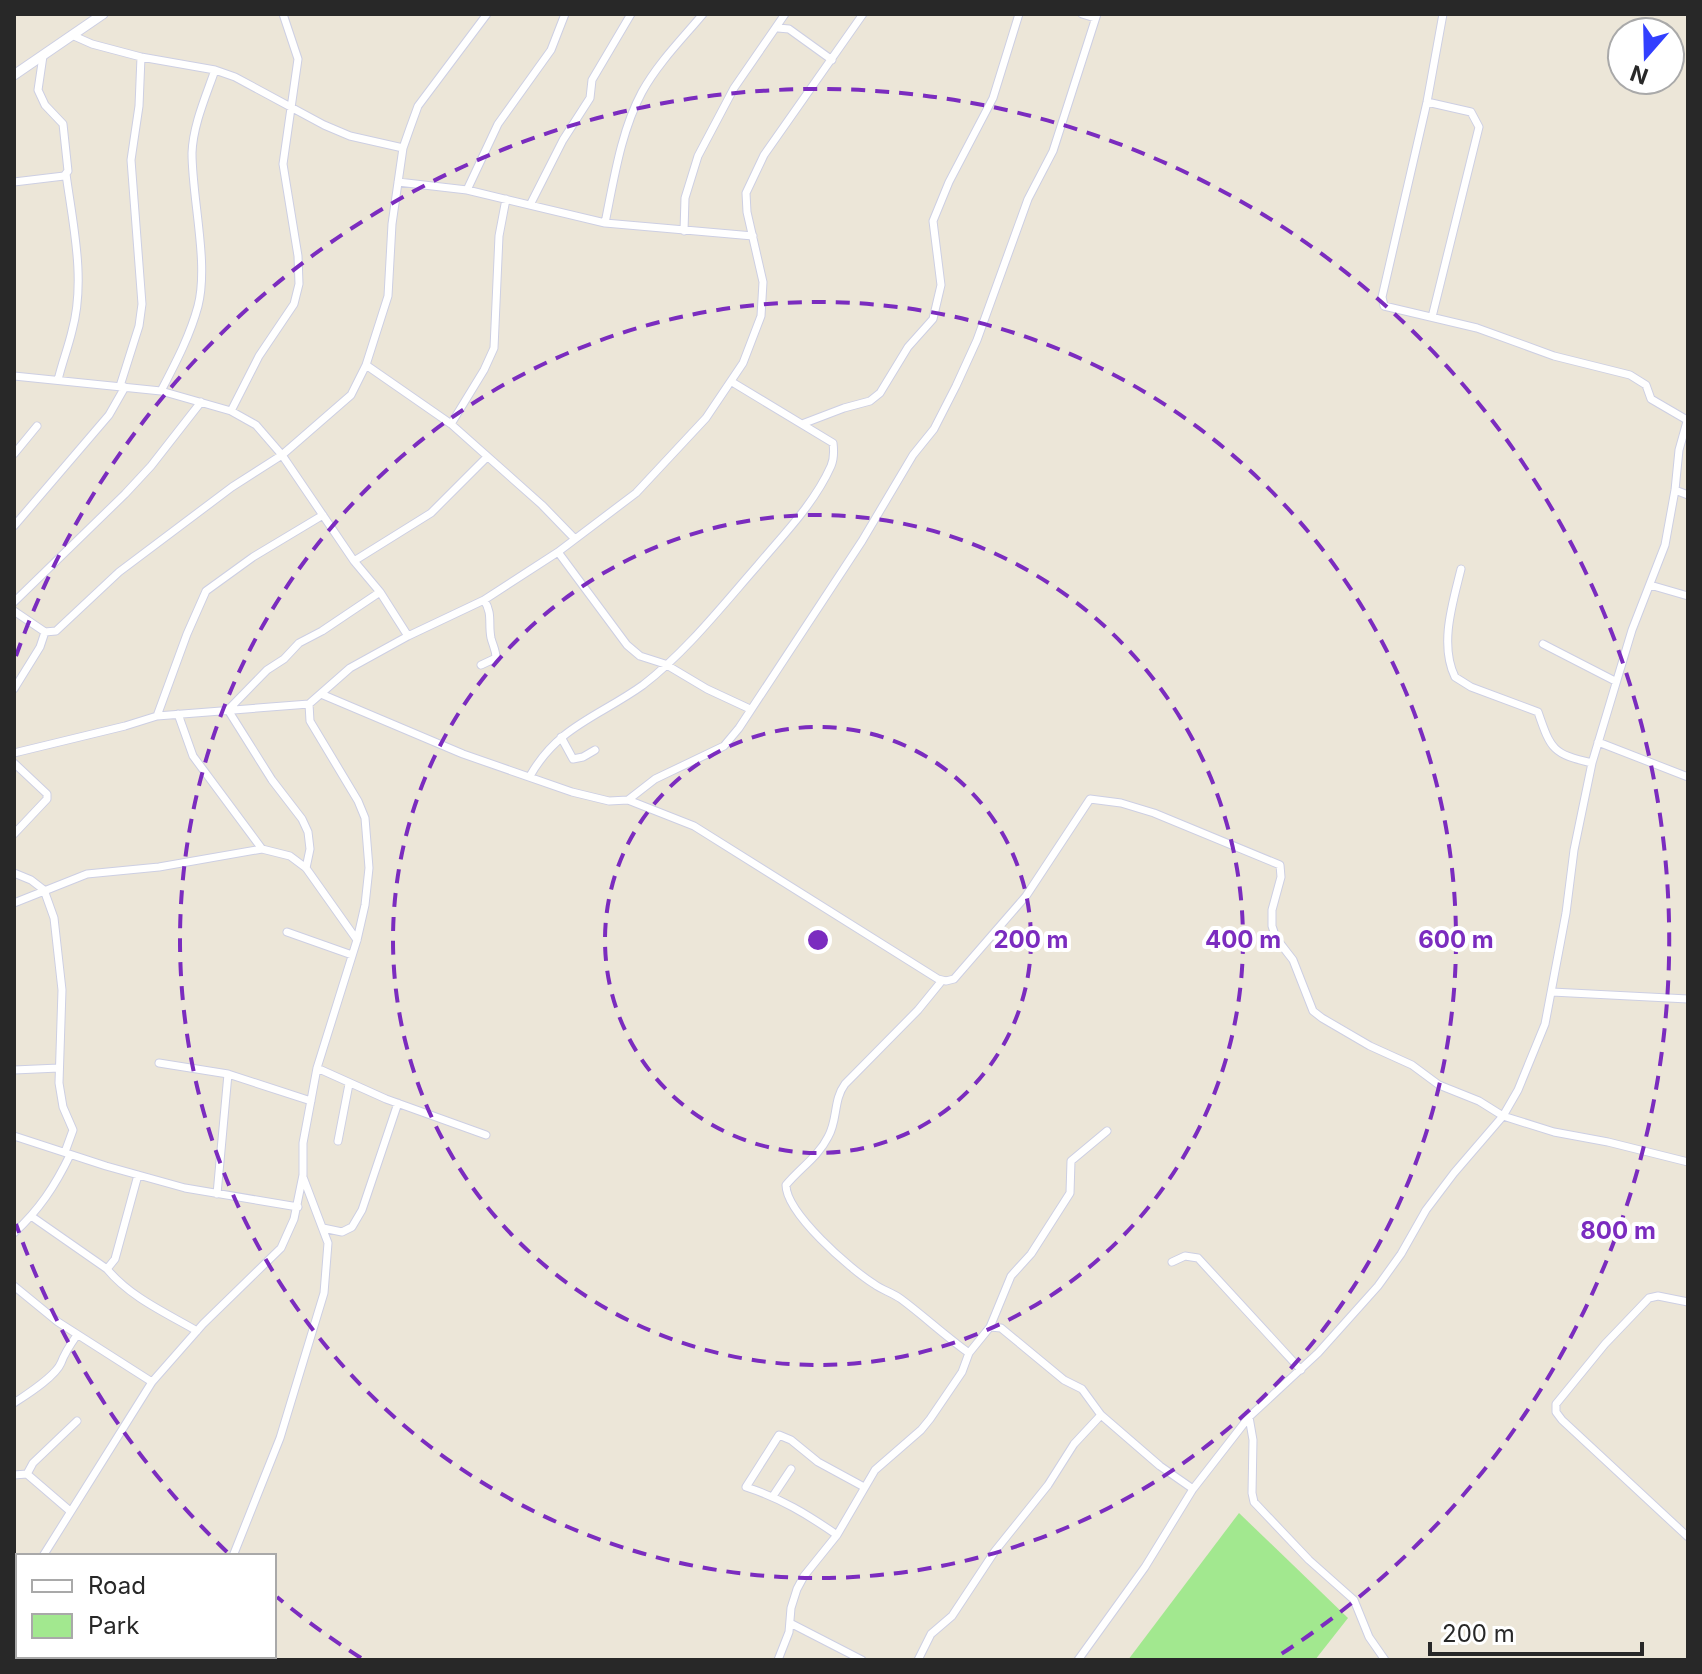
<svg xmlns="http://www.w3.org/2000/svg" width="1702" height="1674" viewBox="0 0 1702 1674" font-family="Inter,sans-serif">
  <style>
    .green { fill: #a2e88f }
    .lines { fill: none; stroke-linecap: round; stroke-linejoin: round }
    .minor-casing { stroke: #cdcfe3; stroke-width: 9 }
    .tertiary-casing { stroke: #cdcfe3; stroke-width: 11 }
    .minor { stroke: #fff; stroke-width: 7 }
    .tertiary { stroke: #fff; stroke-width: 9 }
    .ring { fill: none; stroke: #7b2cbf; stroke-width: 4; stroke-dasharray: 14 10 }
    .centre { fill: #7b2cbf; stroke: #fff; stroke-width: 4 }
    .ring-label { font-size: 24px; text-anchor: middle; font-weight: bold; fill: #7b2cbf; stroke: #fff; stroke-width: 8; stroke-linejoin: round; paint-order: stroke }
  </style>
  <rect width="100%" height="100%" fill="#ece6d8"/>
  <!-- green -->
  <path class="green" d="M1239,1513L1348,1618L1315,1660H1128Z"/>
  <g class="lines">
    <defs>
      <path id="minor" d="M1082,14L1095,18
        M1443,14L1427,102L1382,297L1384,306L1477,328L1554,356L1630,375L1646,385L1651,399L1687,420
        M778,28L789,29L832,60
        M74,36L92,44L141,57L215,70L235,77L324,125L350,136L403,148
        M1427,102L1471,112L1479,127L1432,317
        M14,182L64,176L68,171L63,124L45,105L38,90L43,56
        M398,182L467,190L605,223L753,236
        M467,190L498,124L551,50L565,14
        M530,205L563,140L590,98L592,80L631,14
        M605,223C614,179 621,131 642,92C658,63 682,39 703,14
        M684,231L685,198L698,156L734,88L785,14
        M366,365L451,424L542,505L575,539
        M14,376L161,391L231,411L256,425L282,455L354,561L380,592L408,636
        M58,380C62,363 68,348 72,331C86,281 73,225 66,174
        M120,386L139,326L142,304L131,160L139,106L141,57
        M161,391C175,364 190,336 198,306C209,263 192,199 192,153C193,125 206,96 215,70
        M231,411L259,356L294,304L299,284L298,256L283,164L298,59L283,14
        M451,424L484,370L494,348L499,236L506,199
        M802,424L844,408L870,401L880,393L908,347L933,319L941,285L933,221L949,182L993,98L1019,14
        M14,454L37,426
        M1675,490L1688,495
        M14,526L109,415L125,387
        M558,552L627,645L640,656L665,664L707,689L750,709
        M354,561L431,513L487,457
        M1461,569C1453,602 1439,644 1455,677L1471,687L1538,712C1551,750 1553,754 1592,763
        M1650,585L1688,596
        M14,602L125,494L151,466L201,402
        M14,611L45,632
        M1543,644L1615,681
        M481,665L496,658C496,650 493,646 491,638C488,623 493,614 484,600
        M14,689L40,647L45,632L56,631L119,572L232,487L282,455L351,395L366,365L388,296L392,224L403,148L410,128L418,106L487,14
        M321,694L463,754L572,792L609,801L628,800L694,826L938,979L946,981L954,979L1026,896L1090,799L1121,803L1154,813L1280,865L1281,877L1272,910V926L1276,938L1293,960L1313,1011L1322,1018L1370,1046L1412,1065L1439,1085L1479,1101L1503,1116L1554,1132L1608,1142L1688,1162
        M178,714L193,756L262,849
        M157,716L187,634L206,591L253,557L323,515
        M561,737L573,759L583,757L595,750
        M1598,742L1688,777
        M14,753L125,726L157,716L309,704
        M14,763L47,794V799L14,834
        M530,776C558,726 600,716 643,685C686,652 722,606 758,565C784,534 814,504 831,466C834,459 834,451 833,443L732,382
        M628,800L655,779L724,746L739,728L862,541L913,455L934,429L956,386L977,340L1028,199L1053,151L1097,14
        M306,868L310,849L308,832L302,819L272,780L228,710L267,670L284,659L299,643L322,631L380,592
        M14,873L31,880L44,890L54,918L62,990L59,1083L63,1107L73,1130L65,1152
        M14,903L87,874L159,867L262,849L290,856L306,868L357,940
        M287,932L352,955
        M940,983L918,1010L845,1084C833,1100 838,1120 828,1137C818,1157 800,1168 786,1185C786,1213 850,1269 874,1284C882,1290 893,1293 901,1299C924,1316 945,1336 969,1353
        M1552,992L1688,999
        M159,1063L228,1074L311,1101
        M317,1068L386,1099L486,1135
        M14,1070L59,1068
        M14,1136L106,1166L185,1188L298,1207
        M338,1141L349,1084
        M217,1194L228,1074
        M31,1216L107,1269C130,1297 166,1313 197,1331
        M323,1228L342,1232L352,1227L362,1210L398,1103
        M14,1233C39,1210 55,1186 70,1155
        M1172,1262L1185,1256L1198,1258L1301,1370
        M107,1269L115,1259L138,1175
        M14,1286L58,1322L152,1382
        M1688,1302L1658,1296L1649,1298L1605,1344L1556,1404V1412L1562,1420L1688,1537
        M990,1327L1011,1276L1031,1254L1070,1193L1071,1161L1107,1131
        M14,1403C26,1395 55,1377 61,1363C65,1352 70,1345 77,1335
        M1249,1417L1253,1440L1252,1493L1254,1502L1309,1560L1354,1600L1369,1637L1385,1660
        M27,1474L33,1463L77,1421
        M14,1475L27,1474L70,1511
        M773,1496L791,1469
        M837,1535C807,1514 780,1498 746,1487L779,1435L791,1440L818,1462L864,1487
        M43,1556L152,1382L203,1324L281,1248L294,1219L303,1175V1143L317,1068L357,940L365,905L369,868L365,818L358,801L310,721L309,704L350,668L408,636L484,600L558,552L636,493L706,418L743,363L761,316L763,282L747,212L746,193L764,155L863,14
        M233,1556L280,1438L324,1293L328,1243L303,1177
        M14,1599L18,1593
        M792,1624L862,1660
        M179,1656L192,1660
        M91,1660L92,1656
        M145,1660L146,1656
        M199,1660L200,1656
        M778,1660L789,1632L791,1608L797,1589L804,1576L837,1535L875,1470L921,1430L930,1419L962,1372L969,1353L990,1327L1001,1328L1064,1380L1082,1389L1101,1415L1160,1466L1193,1489
        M918,1660L931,1634L952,1616L995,1551L1048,1485L1074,1444L1101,1415
        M1078,1660L1145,1567L1193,1489L1249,1417L1318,1353L1378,1286L1401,1254L1426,1210L1454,1173L1503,1116L1518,1090L1545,1024L1566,913L1574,850L1592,763L1632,630L1665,545L1675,490L1679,450L1688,418"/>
      <path id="tertiary" d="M14,75L103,14"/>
    </defs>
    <!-- minor casing -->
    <use href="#minor" class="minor-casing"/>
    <!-- tertiary casing -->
    <use href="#tertiary" class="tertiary-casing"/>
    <!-- minor -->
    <use href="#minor" class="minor"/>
    <!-- tertiary -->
    <use href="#tertiary" class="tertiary"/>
  </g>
  <!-- distance rings -->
  <g class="ring">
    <circle cx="818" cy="940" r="213"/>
    <circle cx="818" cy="940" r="425"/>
    <circle cx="818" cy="940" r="638"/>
    <path d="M361 1658A851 851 0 0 1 277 1597M227 1552A851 851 0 0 1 16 1224M16 656A851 851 0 1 1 1275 1658"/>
  </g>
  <circle cx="818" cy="940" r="12" class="centre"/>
  <g class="ring-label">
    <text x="1031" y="948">200 m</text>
    <text x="1243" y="948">400 m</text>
    <text x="1456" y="948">600 m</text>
    <text x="1618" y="1239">800 m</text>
  </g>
  <!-- border -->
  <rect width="1702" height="1674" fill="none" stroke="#282828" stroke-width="32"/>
  <!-- legend -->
  <rect x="16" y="1554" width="260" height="104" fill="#ffffff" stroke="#a9a9a9" stroke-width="2"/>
  <rect x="32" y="1580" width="40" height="12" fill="#ffffff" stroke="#a9a9a9" stroke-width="2"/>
  <text x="88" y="1594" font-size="24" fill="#282828">Road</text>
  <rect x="32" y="1614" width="40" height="24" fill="#a2e88f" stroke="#a9a9a9" stroke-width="2"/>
  <text x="88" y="1634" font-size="24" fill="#282828">Park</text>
  <!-- north arrow -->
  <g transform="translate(1646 56) rotate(200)"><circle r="38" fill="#ffffff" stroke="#a9a9a9" stroke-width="2"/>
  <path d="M0-6L14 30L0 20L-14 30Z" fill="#323fff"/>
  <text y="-12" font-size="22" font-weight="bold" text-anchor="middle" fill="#282828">N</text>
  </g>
  <!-- scale -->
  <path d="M1430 1642v12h212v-12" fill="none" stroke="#282828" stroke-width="4"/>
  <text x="1442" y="1642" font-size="24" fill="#282828" stroke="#ffffff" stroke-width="6" paint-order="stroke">200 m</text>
</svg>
